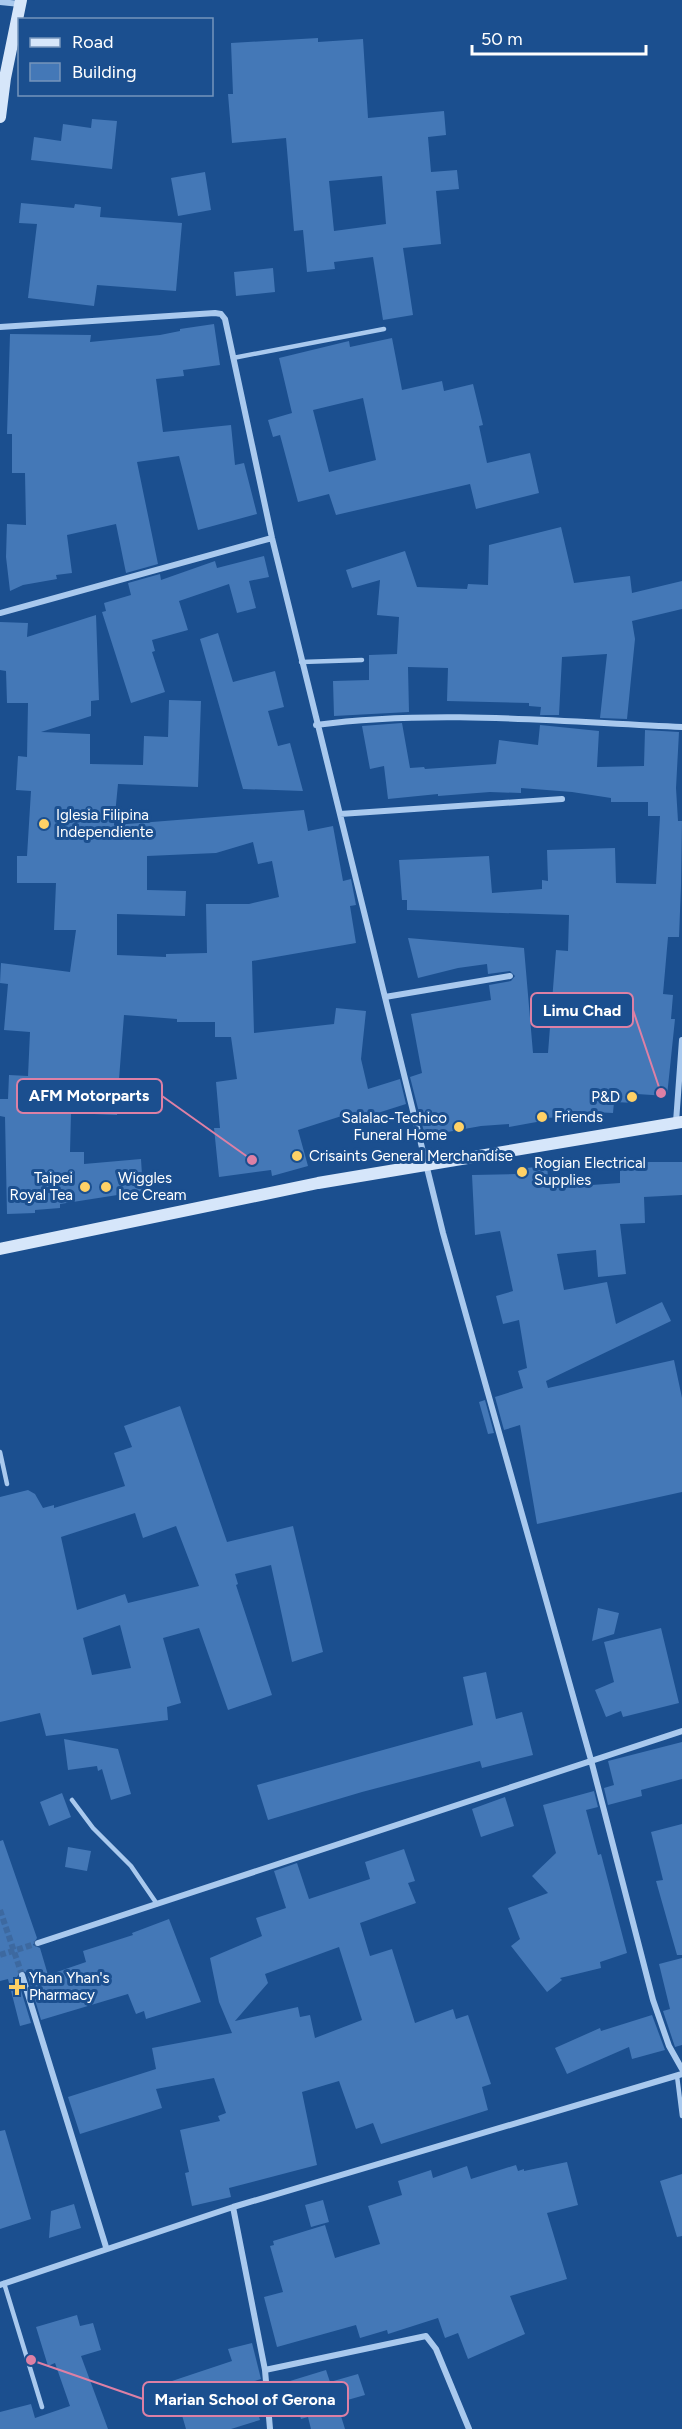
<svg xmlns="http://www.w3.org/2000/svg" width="682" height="2429" viewBox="0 0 682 2429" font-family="Figtree,sans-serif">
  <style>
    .building { fill: #4478b7; fill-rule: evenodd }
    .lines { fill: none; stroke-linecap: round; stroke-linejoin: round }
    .street-tunnel { stroke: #3d69a0; stroke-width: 6; stroke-dasharray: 6 3; stroke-linecap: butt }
    .lane { stroke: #a9c9ee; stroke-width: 4.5 }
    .street { stroke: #a9c9ee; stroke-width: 6 }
    .secondary { stroke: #d6e6fa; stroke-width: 12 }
    .poi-dot { fill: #ffd166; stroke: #1b4f8f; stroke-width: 2 }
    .labels { text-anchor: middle; stroke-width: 6; stroke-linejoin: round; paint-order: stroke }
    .poi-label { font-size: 15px; fill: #fff; stroke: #1b4f8f; text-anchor: start }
    .leader { fill: none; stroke: #dd80a5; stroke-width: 2 }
    .callout-dot { fill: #dd80a5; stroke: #1b4f8f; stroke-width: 2 }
    .callout { fill: #1b4f8f; stroke: #dd80a5; stroke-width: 2 }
    .callout-label { font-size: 16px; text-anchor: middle; font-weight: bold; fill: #fff }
  </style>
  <rect width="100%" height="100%" fill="#1b4f8f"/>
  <!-- building -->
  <path class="building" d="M318,38V42L363,39L368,118L444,111L446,135L428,137L431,172L457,170L459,189L436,191L441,244L403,248L413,315L383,320L373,257L334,262L335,269L307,272L303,230L294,231L286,138L232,143L228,94H233L231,43ZM382,176L386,224L334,231L329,181Z
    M92,119L117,121L112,169L31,160L34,137L61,141L63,124L91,128Z
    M205,172L211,210L178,216L171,178Z
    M21,203L74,208L75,204L101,207L100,217L182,223L176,291L97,285L94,306L28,298L37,224L19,223Z
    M273,268L275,292L236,296L234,272Z
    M214,324L220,365L183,370L184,376L156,379L163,432L231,425L235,465L244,463L257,514L198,530L179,456L137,462L158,564L126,573L116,524L67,535L72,573L56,575L57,579L23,585L10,591L6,557L7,524L26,525L25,473H12V434H7L10,334L91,335L90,342L160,335L180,331V329Z
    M392,338L402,390L442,381L444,391L473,384L483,425L479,426L487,463L530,453L539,493L476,509L470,484L336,515L329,494L298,502L280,435L273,437L268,420L292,413L279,358L349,341L350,347ZM363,398L376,460L329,472L313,410Z
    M561,527L574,583L630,576L632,593L682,581V609L632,621L635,639L627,719L600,718L607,654L562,657L559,715H540L541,707L529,706V703L447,701L448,668L408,667L409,712L334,716L333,681L369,680V655L397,654L399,617L377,615L380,580L352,588L346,570L405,551L417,587L467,589L468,584L488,585L489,545Z
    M264,556L269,577L249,581L256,608L237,613L229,584L179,601L188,630L152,640L155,651L152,652L165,692L131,703L102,612L106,611L104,603L131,595L128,583L160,574L161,580L215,561L217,568Z
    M96,615L99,700L91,701V716L41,732L90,734V764L143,765L144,736L168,737L169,700L201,701L198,787L118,784L114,825L304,810L308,831L333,826L343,881L351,879L356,905L350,906L356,943L252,961L254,1033L334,1024L336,1008L366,1011L361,1059L368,1089L400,1079L406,1104L365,1117L363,1114L352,1117L351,1113L298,1130L308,1166L272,1176L271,1170L219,1177L214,1128H220L216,1082L237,1079L231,1037H215V1022H177V1019L124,1015L119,1079L146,1084L137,1108L118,1101L117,1115L71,1113L70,1152H84V1164L141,1159L143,1191L60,1204V1208L35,1210V1213L7,1214L5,1117L0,1116V1099H8L9,1075L28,1076L30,1032L4,1030L8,984L0,983L1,963L70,972L76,930H54L56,883H17V856H27L31,791L16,790L18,756L27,757L28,703H7L6,671L0,670V622L28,623L27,637ZM253,842L258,864L272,861L279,897L249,904H206L207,953L166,954V957L117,955V914L185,916L186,891L147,890V856L216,853Z
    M218,633L233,682L275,671L284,707L268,711L278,746L290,743L303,791L243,789L200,639Z
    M402,723L410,768L424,767L425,769L496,764L499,740L538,745L540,725L599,731L597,767L644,766L645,730L679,732L676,788L678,821H682L681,886L679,937H668L663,994L673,995L671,1019H675L667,1096L637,1094L636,1103L614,1102L613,1113L571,1111V1117L541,1118L542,1121L509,1127V1124L481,1126L425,1136L410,1077L422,1073L411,1014L491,1000L489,985L511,981L515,976L510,971L488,974L487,964L458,968L418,978L408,938L524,948L533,1053H548L556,950L568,951L569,915L407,910V900H402L399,860L489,856L492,893L542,889V880L548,881L547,850L615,848L616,883L656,884L660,816H648V802H611V798L572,792L521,788V793L490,792L438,796V794L388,799L384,766L370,769L362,726Z
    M620,1162H682V1195L644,1197L645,1223L620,1224L626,1274L598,1277L596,1250L557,1254L564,1290L607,1282L616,1324L662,1302L671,1321L546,1381L548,1388L674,1360L682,1398V1492L537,1524L520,1425L504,1430L495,1397L523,1388L518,1371L527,1368L519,1320L503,1324L496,1296L513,1291L500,1231L475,1235L472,1175L516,1174V1169L547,1166L549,1188L620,1183Z
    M485,1400L494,1433L488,1434L479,1402Z
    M180,1406L227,1542L293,1526L323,1652L292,1662L271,1565L235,1574L238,1584L236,1585L272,1695L228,1710L199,1628L163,1638L181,1703L167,1707L168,1720L46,1736L40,1713L0,1722V1497L28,1490L35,1494L43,1508L54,1505V1508L125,1486L114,1453L132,1447L124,1426ZM135,1513L143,1538L176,1526L199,1586L128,1603L125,1594L77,1610L61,1537ZM120,1625L131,1668L92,1675L83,1638Z
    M598,1608L619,1613L614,1634L592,1641Z
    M661,1628L679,1703L623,1717L621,1711L606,1717L595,1690L614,1682L604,1642Z
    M486,1672L496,1719L522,1712L533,1755L482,1768L480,1761L362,1792L268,1820L257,1785L473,1725L463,1677Z
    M64,1739L118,1749L131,1794L111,1800L102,1769L98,1771L97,1766L68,1770Z
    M682,1742V1779L641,1790L642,1796L608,1805L604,1788L614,1785L608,1761Z
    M594,1791L598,1807L586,1810L598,1855L601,1854L627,1953L600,1962L601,1968L560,1978L562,1980L547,1992L511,1946L520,1939L508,1908L548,1893L532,1876L556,1853L543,1805Z
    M62,1793L71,1817L49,1826L40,1802Z
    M505,1797L514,1826L481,1837L472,1809Z
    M682,1824V1955H677L656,1881L663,1880L651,1832Z
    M3,1840L37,1938L33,1945L40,1948L48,1975L86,1962L83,1951L133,1935L132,1933L169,1919L201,2002L146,2019L144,2011L136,2014L128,1994L41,2020L27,1973L21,1970L17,1977L31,2023L20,2026L8,1979L0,1981V1841Z
    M68,1847L91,1851L87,1871L65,1867Z
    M404,1849L415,1881L408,1883L416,1903L360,1923L370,1956L392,1949L415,2023L453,2009L456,2019L468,2015L491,2084L482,2087L488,2110L381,2144L373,2123L356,2129L339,2081L302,2092L317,2165L229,2188L231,2197L192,2206L185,2173L189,2172L180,2130L220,2121L218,2116L226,2113L214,2078L156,2089L162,2108L80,2134L68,2097L156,2069L152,2048L232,2033L219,2002L210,1958L262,1936L256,1918L286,1908L274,1871L297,1863L309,1899L370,1879L365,1862ZM339,1947L362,2020L315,2038L310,2015L300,2017L298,2007L235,2021L268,1983L265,1974Z
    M682,1958V2045L675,2047L663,2011L670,2009L659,1964Z
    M652,2015L665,2050L632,2059L629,2047L567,2074L555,2048L600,2028L601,2031Z
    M5,2130L31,2219L0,2229V2131Z
    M567,2162L578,2205L547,2213L567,2279L510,2296L525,2334L468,2359L458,2333L445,2338L438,2318L388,2334L387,2330L360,2338L356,2325L277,2347L264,2297L283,2292L270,2246L274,2245L273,2241L325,2225L335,2258L380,2244L368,2206L402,2195L398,2181L431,2170L433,2178L467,2166L471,2179L516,2165L518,2171L524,2169V2171Z
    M682,2174V2236L677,2237L660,2181Z
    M323,2200L329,2222L311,2227L305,2205Z
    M74,2204L81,2228L49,2238L51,2211Z
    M77,2315L80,2326L93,2323L101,2350L81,2356L108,2429H0V2412L31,2404L35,2418L70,2406L55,2363L48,2366L36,2327Z
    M252,2343L261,2379L248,2383L260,2420L231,2429H186L172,2381L232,2361L228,2349Z
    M326,2370L330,2382L358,2374L365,2395L337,2403L345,2429H311L308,2417L301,2419L290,2381Z"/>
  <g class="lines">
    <!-- street-tunnel -->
    <path class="street-tunnel" d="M0,1910L22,1975
      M0,1955L38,1943"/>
    <!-- lane -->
    <path class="lane" d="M233,358L384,329
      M301,662L362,660
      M0,1452L7,1484
      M72,1800L93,1828L131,1866L157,1904
      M677,2076L682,2116
      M4,2283L42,2407"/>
    <!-- street -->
    <path class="street" d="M0,2L20,4
      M0,327L215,313L221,314L225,319L272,538L443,1233L591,1760L653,2000L669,2046L682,2069
      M0,613L272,538
      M316,725C437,709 561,722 682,727
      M340,814L562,799
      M385,997L510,976
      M676,1122L682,1040
      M38,1943L682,1731
      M22,1975L106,2247
      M233,2207L265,2370L270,2429
      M0,2285L233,2207L682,2074
      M265,2370L426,2336L436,2349L469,2429"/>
    <!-- secondary -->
    <path class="secondary" d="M0,117L5,78L21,0
      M0,1249L318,1183L682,1122"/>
  </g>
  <!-- markers -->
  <g class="poi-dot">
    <circle cx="44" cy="824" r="6"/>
    <circle cx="632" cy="1097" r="6"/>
    <circle cx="542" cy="1117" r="6"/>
    <circle cx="459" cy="1127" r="6"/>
    <circle cx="297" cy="1156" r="6"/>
    <circle cx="522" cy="1172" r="6"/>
    <circle cx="85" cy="1187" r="6"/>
    <circle cx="106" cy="1187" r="6"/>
    <path d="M14 1978h6v6h6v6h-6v6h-6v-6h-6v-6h6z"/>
  </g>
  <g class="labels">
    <!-- poi labels -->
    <g class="poi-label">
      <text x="56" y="820">Iglesia Filipina<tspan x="56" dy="17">Independiente</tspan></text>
      <text x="620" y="1102" text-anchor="end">P&amp;D</text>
      <text x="554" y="1122">Friends</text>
      <text x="447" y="1123" text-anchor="end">Salalac-Techico<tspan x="447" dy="17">Funeral Home</tspan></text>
      <text x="309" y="1161">Crisaints General Merchandise</text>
      <text x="534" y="1168">Rogian Electrical<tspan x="534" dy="17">Supplies</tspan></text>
      <text x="73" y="1183" text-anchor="end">Taipei<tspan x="73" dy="17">Royal Tea</tspan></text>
      <text x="118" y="1183">Wiggles<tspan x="118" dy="17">Ice Cream</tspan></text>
      <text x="29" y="1983">Yhan Yhan's<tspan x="29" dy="17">Pharmacy</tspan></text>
    </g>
  </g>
  <!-- callouts -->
  <path class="leader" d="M661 1093L633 1010M252 1160L162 1096M31 2360L143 2399"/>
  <g class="callout-dot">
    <circle cx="661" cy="1093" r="6"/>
    <circle cx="252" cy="1160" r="6"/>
    <circle cx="31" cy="2360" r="6"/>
  </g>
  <g class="callout">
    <rect x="531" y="993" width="102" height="34" rx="6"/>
    <rect x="17" y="1079" width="145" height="34" rx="6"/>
    <rect x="143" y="2382" width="205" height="34" rx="6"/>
  </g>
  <g class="callout-label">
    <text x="582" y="1016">Limu Chad</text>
    <text x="89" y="1101">AFM Motorparts</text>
    <text x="245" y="2405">Marian School of Gerona</text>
  </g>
  <!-- legend -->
  <rect x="18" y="18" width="195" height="78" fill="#1b4f8f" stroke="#7695bc" stroke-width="1.5"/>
  <rect x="30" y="38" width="30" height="9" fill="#d6e6fa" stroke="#7695bc" stroke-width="1.5"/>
  <text x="72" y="48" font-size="18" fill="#ffffff">Road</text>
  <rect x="30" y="63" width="30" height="18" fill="#4478b7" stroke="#7695bc" stroke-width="1.5"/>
  <text x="72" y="78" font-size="18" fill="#ffffff">Building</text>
  <!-- scale -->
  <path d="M472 45v9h174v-9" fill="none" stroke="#ffffff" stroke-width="3"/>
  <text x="481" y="45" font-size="18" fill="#ffffff" stroke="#1b4f8f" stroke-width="4.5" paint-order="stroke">50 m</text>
</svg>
